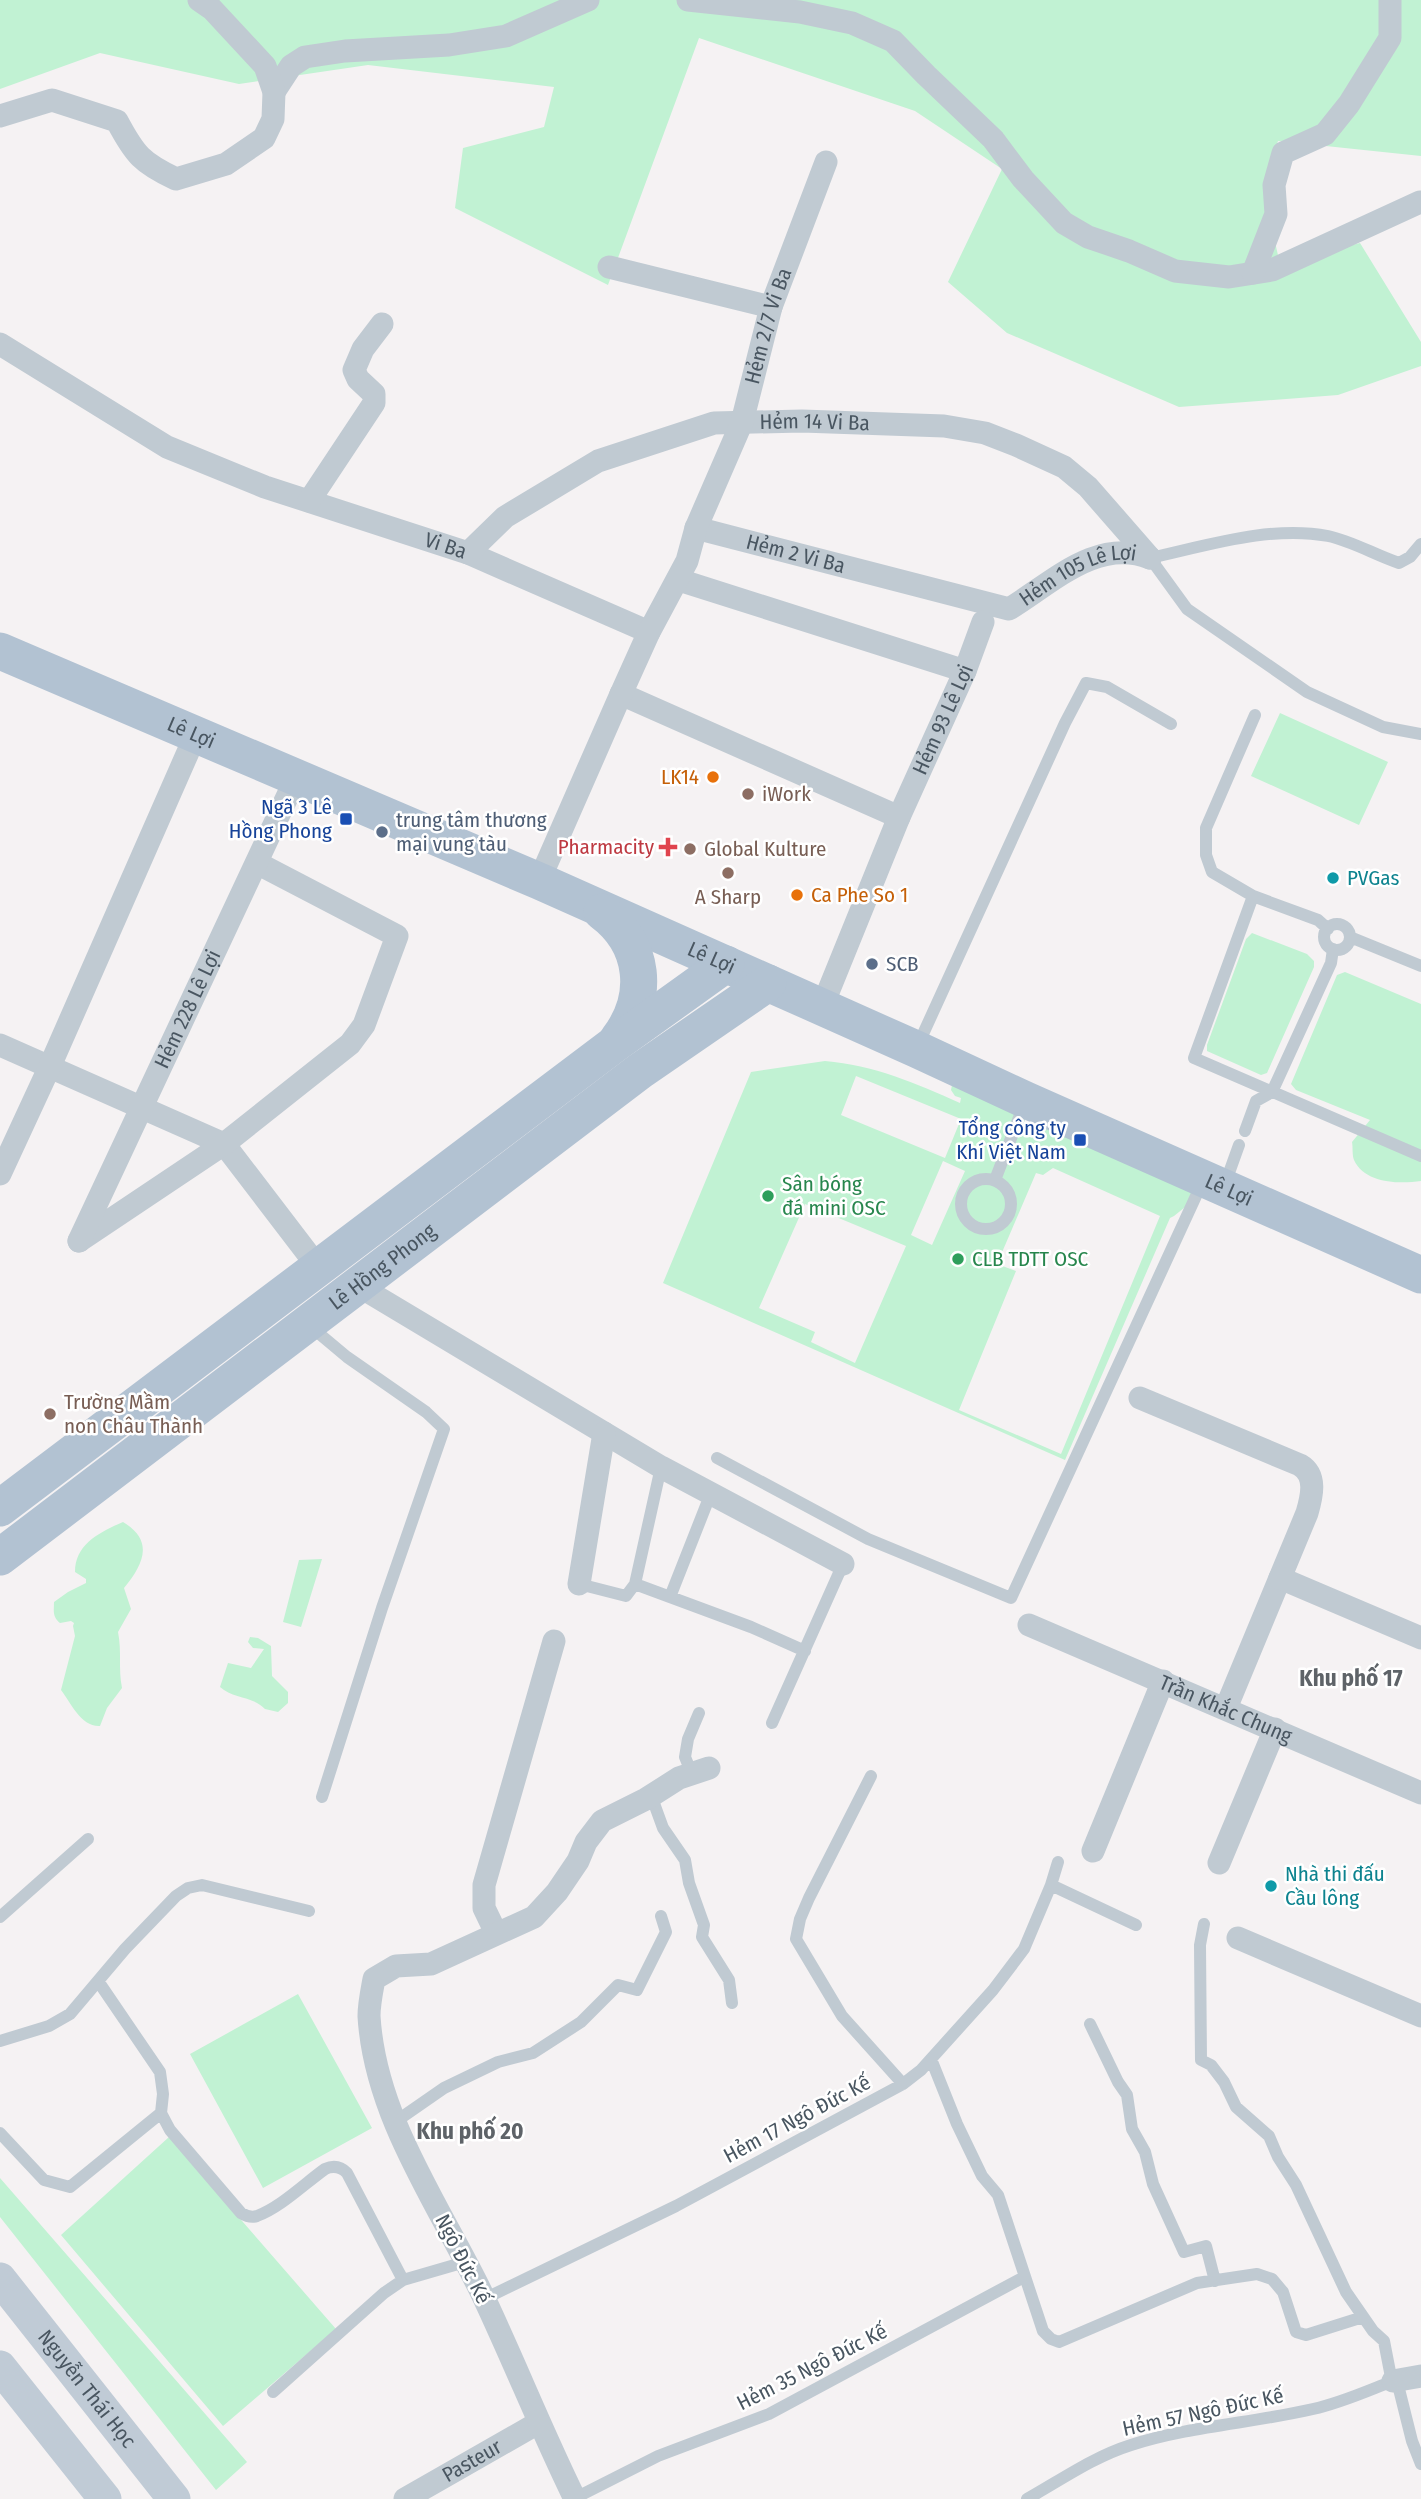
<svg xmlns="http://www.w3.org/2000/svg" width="1421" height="2499" viewBox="0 0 1421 2499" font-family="'Fira Sans Condensed',sans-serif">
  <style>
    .green { fill: #c1f2d3; fill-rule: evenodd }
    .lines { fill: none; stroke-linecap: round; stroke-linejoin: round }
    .service { stroke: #c0cad2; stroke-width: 12 }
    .minor { stroke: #c0cad2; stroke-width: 23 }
    .secondary { stroke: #c0cbd6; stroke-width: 33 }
    .primary { stroke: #b2c2d2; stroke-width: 37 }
    .food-dot { fill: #e8710a; stroke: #fff; stroke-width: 2.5 }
    .education-dot { fill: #8d6e63; stroke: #fff; stroke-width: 2.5 }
    .transit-dot { fill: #1a4fb4; stroke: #fff; stroke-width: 2.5 }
    .service-dot { fill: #5c6f8a; stroke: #fff; stroke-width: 2.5 }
    .health-dot { fill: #e0444e; stroke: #fff; stroke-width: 2.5 }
    .culture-dot { fill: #0f9aa8; stroke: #fff; stroke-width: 2.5 }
    .leisure-dot { fill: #2e9e5b; stroke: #fff; stroke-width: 2.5 }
    .labels { text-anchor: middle; stroke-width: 5; stroke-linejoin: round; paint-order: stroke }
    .street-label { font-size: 21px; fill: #495661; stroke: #fff }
    .food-label { font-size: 21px; fill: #c56008; stroke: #fff; text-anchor: end }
    .education-label { font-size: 21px; fill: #785e54; stroke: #fff; text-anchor: start }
    .transit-label { font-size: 21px; fill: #164399; stroke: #fff; text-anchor: end }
    .service-label { font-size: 21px; fill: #4e5e75; stroke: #fff; text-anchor: start }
    .health-label { font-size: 21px; fill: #be3a42; stroke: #fff; text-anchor: end }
    .culture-label { font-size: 21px; fill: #0d838f; stroke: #fff; text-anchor: start }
    .leisure-label { font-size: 21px; fill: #27864d; stroke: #fff; text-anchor: start }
    .neighbourhood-label { font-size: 23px; font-weight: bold; fill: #5e6368; stroke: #fff }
  </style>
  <rect width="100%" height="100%" fill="#f5f2f3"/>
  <!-- green -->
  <path class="green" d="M0,0H1421V156L1278,141L1263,189L1280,264L1360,243L1421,342V366L1338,395L1179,407L1007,333L948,282L1002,169L915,111L699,38L608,285L455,208L463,148L544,127L554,87L368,65L239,84L100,53L0,89Z
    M1280,713L1388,762L1359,825L1251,776Z
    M1252,933L1307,954L1314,961V967L1267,1073L1261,1075L1207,1051V1045L1246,939Z
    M1345,972L1421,1004V1181C1400,1184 1365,1184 1354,1160C1352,1155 1353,1147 1352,1142L1370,1120L1296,1090L1291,1084L1337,975Z
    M825,1061C874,1065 915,1083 960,1103L961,1098L955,1096L951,1090L952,1085L1026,1113L1023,1130L1028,1132L1039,1123L1209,1188L1174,1216L1170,1218L1065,1460L663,1283L751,1072ZM856,1076L961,1119L945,1158L841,1115ZM943,1161L965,1171L932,1245L911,1235ZM1053,1168L1160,1216L1061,1454L959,1410L1016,1271L997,1264L1036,1173L1043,1175ZM805,1204L906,1246L855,1363L811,1342L815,1332L759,1308Z
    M123,1522C155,1541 143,1565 124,1588L131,1609L118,1632C122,1652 118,1668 122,1688L107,1708L100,1726C81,1727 71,1703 61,1690L75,1636L73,1626L74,1623L71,1621L60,1623C52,1616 54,1611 54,1602L68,1592L86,1583V1579L75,1572C75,1544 100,1532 123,1522Z
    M322,1559L301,1627L283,1622L299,1560Z
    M250,1637L258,1638L271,1646L272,1676L288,1692V1703L278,1712L265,1709C253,1696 233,1699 220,1687L228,1663L251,1668L264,1649L253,1648L248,1642Z
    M298,1994L372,2128L263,2188L190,2054Z
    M169,2137L336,2329L223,2426L61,2235Z
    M0,2178L247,2462L216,2490L0,2217Z"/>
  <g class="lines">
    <!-- service -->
    <path class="service" d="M1421,544L1410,557L1399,563C1375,555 1352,541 1328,536C1270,525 1206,546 1150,558L1187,609L1307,692L1383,727L1421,734
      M1255,715L1206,828V855L1212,872L1253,896L1318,920L1328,929
      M1253,896L1194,1058L1421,1156
      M1324 937a13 13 0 1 1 26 0a13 13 0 1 1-26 0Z
      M1350,937L1421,966
      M918,1045L1065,723L1086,683L1107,687L1171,724
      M1245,1131L1256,1101L1272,1092L1331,963L1333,949
      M961 1204a25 25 0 1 1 50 0a25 25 0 1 1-50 0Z
      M995,1180L1025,1102
      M1225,1184L1239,1145
      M310,1326L347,1357L426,1412L444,1429L382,1608L322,1797
      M717,1458L868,1539L1011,1598L1202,1183
      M579,1584L626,1596L635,1584L661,1467
      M635,1584L751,1627L805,1651
      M670,1597L711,1493
      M772,1723L843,1564
      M692,1774L685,1757L688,1739L699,1713
      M871,1776L809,1898L800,1919L796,1939L842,2016L903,2084
      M651,1795L663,1828L685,1860L689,1883L704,1925L702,1937L729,1980L732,2003
      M1058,1862L1051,1885L1136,1925
      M0,1917L88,1839
      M1204,1924L1200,1945L1201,2060L1211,2065L1224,2082L1236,2107L1269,2136L1278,2157L1296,2185L1346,2292L1373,2331L1384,2341L1390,2372L1399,2389L1412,2441L1421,2464
      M98,1981L160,2072L163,2094L161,2113L170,2130L241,2213C246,2216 251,2218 257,2216C281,2207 304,2184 325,2169C334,2165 341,2167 347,2173L403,2280
      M1090,2024L1118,2082L1127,2095L1132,2129L1145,2152L1153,2184L1184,2252L1206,2246L1215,2281
      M0,2041L49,2026L70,2014L125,1949L176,1896L188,1888L202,1885L309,1911
      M931,2059L957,2124L982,2176L998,2195L1043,2331L1051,2339L1059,2342L1197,2283L1257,2274L1272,2279L1283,2292L1296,2332L1306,2335L1363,2317
      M395,2122L444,2088L498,2062L533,2053L581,2022L618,1985L637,1990L666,1932L661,1916
      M0,2133L44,2180L70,2187L161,2113
      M484,2299L676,2206L903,2084L921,2070L993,1990L1024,1949L1051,1885
      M273,2392L384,2293L403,2280L465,2262
      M575,2498L658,2456L769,2414L1024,2277
      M1027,2499C1061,2480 1093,2457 1131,2445C1190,2426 1253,2423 1313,2409C1341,2403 1367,2391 1393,2381"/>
    <!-- minor -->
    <g class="minor">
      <path d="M688,0L800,12L852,23L893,41L926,75L993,139L1023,179L1064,223L1088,237L1129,251L1175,271L1229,277L1272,270L1420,202"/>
      <path d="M274,92L291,66L305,57L345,51L449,45L506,36L588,0"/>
      <path d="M0,116L52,100L117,121C135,155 142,163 176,179L226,164L264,138L273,119L274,92L265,66L212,9L199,0"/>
      <path d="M609,267L771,307"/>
      <path d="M1253,273L1276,214L1274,185L1283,153L1325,134L1349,104L1390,38V0"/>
      <path id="s1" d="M0,344L167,447L265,487L468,553L649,632"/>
      <path d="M309,501L374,403V394L358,379L354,370L363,349L382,324"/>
      <path id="s2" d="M696,528L1009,609C1052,583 1097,537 1150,558"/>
      <path id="s3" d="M468,553L505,517L598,461L714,423L802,421L944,426L985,433L1016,445L1064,467L1088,487L1150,558"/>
      <path d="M679,580L965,671"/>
      <path d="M621,694L899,817"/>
      <path id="s4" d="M539,881L621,694L649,632L687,561L696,528L742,422L771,307L826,162"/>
      <path id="s5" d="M822,1007L899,817L965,671L983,622"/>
      <path d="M0,1045L224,1144L318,1267"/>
      <path d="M0,1174L50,1066L196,734"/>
      <path d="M79,1241L224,1144L350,1044L364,1025L397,936L257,863"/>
      <path id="s6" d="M79,1241L296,778"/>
      <path d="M357,1285L661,1467L843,1564"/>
      <path d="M1140,1398L1300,1465C1317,1475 1312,1496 1307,1513L1226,1708"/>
      <path d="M1280,1578L1421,1638"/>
      <path d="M579,1584L604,1433"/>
      <path id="s7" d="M1029,1625L1421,1793"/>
      <path d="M1093,1851L1163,1681"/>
      <path d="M1219,1863L1275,1729"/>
      <path d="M496,1933L484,1908V1885L554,1641"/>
      <path d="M1238,1938L1421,2016"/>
      <path d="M1393,2381L1421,2376"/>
      <path id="s8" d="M405,2499L538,2423"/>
      <path d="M575,2499C543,2434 516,2366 485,2300C442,2209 375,2119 369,2016C369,2004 372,1990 374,1979L396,1966L431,1964L534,1917L557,1892L578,1861L586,1842L602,1821L646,1799L679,1778L709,1768"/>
    </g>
    <!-- secondary -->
    <g class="secondary">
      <path id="s9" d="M0,2279L174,2499"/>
      <path d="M0,2367L105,2499"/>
    </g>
    <!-- primary -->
    <g class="primary">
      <path id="s10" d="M0,651L539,881L916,1049L1026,1100L1421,1275"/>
      <path d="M602,912C645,944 650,997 618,1039"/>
      <path d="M0,1508L616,1043L726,964"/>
      <path id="s11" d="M0,1557L640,1071L768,983"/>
    </g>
  </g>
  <!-- markers -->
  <g class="food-dot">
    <circle cx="713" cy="777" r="7"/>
    <circle cx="797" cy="895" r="7"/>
  </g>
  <g class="education-dot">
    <circle cx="748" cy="794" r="7"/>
    <circle cx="690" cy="849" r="7"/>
    <circle cx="728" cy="873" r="7"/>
    <circle cx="50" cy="1414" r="7"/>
  </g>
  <g class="transit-dot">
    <rect x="339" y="812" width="14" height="14" rx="3.5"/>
    <rect x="1073" y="1133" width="14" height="14" rx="3.5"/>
  </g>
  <g class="service-dot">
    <circle cx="382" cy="832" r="7"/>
    <circle cx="872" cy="964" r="7"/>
  </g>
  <path class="health-dot" d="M664.5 836.5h7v7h7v7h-7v7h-7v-7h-7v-7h7z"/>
  <g class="culture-dot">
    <circle cx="1333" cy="878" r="7"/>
    <circle cx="1271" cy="1886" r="7"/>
  </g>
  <g class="leisure-dot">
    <circle cx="768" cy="1196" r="7"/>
    <circle cx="958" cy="1259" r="7"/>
  </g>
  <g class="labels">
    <!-- street labels -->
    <g class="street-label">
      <text dy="7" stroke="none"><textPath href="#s4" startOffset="602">Hẻm 2/7 Vi Ba</textPath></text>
      <text dy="7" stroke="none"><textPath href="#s3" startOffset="383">Hẻm 14 Vi Ba</textPath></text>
      <text dy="7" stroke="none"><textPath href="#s1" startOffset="492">Vi Ba</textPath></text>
      <text dy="7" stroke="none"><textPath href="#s2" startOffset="103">Hẻm 2 Vi Ba</textPath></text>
      <text dy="7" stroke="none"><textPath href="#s2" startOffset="402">Hẻm 105 Lê Lợi</textPath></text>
      <text dy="7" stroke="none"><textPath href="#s5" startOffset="312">Hẻm 93 Lê Lợi</textPath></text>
      <text dy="7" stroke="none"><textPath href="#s10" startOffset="208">Lê Lợi</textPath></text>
      <text dy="7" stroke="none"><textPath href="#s10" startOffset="775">Lê Lợi</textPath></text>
      <text dy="7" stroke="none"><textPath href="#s6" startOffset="256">Hẻm 228 Lê Lợi</textPath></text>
      <text dy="7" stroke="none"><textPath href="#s10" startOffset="1342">Lê Lợi</textPath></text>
      <text dy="7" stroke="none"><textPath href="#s11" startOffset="480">Lê Hồng Phong</textPath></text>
      <text dy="7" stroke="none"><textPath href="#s7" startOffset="214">Trần Khắc Chung</textPath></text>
      <text transform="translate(797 2119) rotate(-28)" y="7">Hẻm 17 Ngô Đức Kế</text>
      <text transform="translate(463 2259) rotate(63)" y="7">Ngô Đức Kế</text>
      <text transform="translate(812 2367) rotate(-27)" y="7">Hẻm 35 Ngô Đức Kế</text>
      <text dy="7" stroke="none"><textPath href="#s9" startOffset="140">Nguyễn Thái Học</textPath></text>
      <text transform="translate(1203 2412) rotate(-12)" y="7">Hẻm 57 Ngô Đức Kế</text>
      <text dy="7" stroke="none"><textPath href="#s8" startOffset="77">Pasteur</textPath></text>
    </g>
    <!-- food labels -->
    <g class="food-label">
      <text x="699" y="784">LK14</text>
      <text x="811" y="902" text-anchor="start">Ca Phe So 1</text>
    </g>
    <!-- education labels -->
    <g class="education-label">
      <text x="762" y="801">iWork</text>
      <text x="704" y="856">Global Kulture</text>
      <text x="728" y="904" text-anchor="middle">A Sharp</text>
      <text x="64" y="1409">Trường Mầm<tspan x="64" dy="24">non Châu Thành</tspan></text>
    </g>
    <!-- transit labels -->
    <g class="transit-label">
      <text x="332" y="814">Ngã 3 Lê<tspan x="332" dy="24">Hồng Phong</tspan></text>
      <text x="1066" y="1135">Tổng công ty<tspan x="1066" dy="24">Khí Việt Nam</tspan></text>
    </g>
    <!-- service labels -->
    <g class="service-label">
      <text x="396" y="827">trung tâm thương<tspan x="396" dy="24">mại vung tàu</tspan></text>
      <text x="886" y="971">SCB</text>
    </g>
    <!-- health labels -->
    <g class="health-label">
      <text x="654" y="854">Pharmacity</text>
    </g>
    <!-- culture labels -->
    <g class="culture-label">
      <text x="1347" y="885">PVGas</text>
      <text x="1285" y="1881">Nhà thi đấu<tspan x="1285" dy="24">Cầu lông</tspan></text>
    </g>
    <!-- leisure labels -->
    <g class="leisure-label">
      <text x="782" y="1191">Sân bóng<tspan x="782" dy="24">đá mini OSC</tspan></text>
      <text x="972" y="1266">CLB TDTT OSC</text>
    </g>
    <!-- neighbourhood labels -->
    <g class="neighbourhood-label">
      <text x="1351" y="1686">Khu phố 17</text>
      <text x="470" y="2139">Khu phố 20</text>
    </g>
  </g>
</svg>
